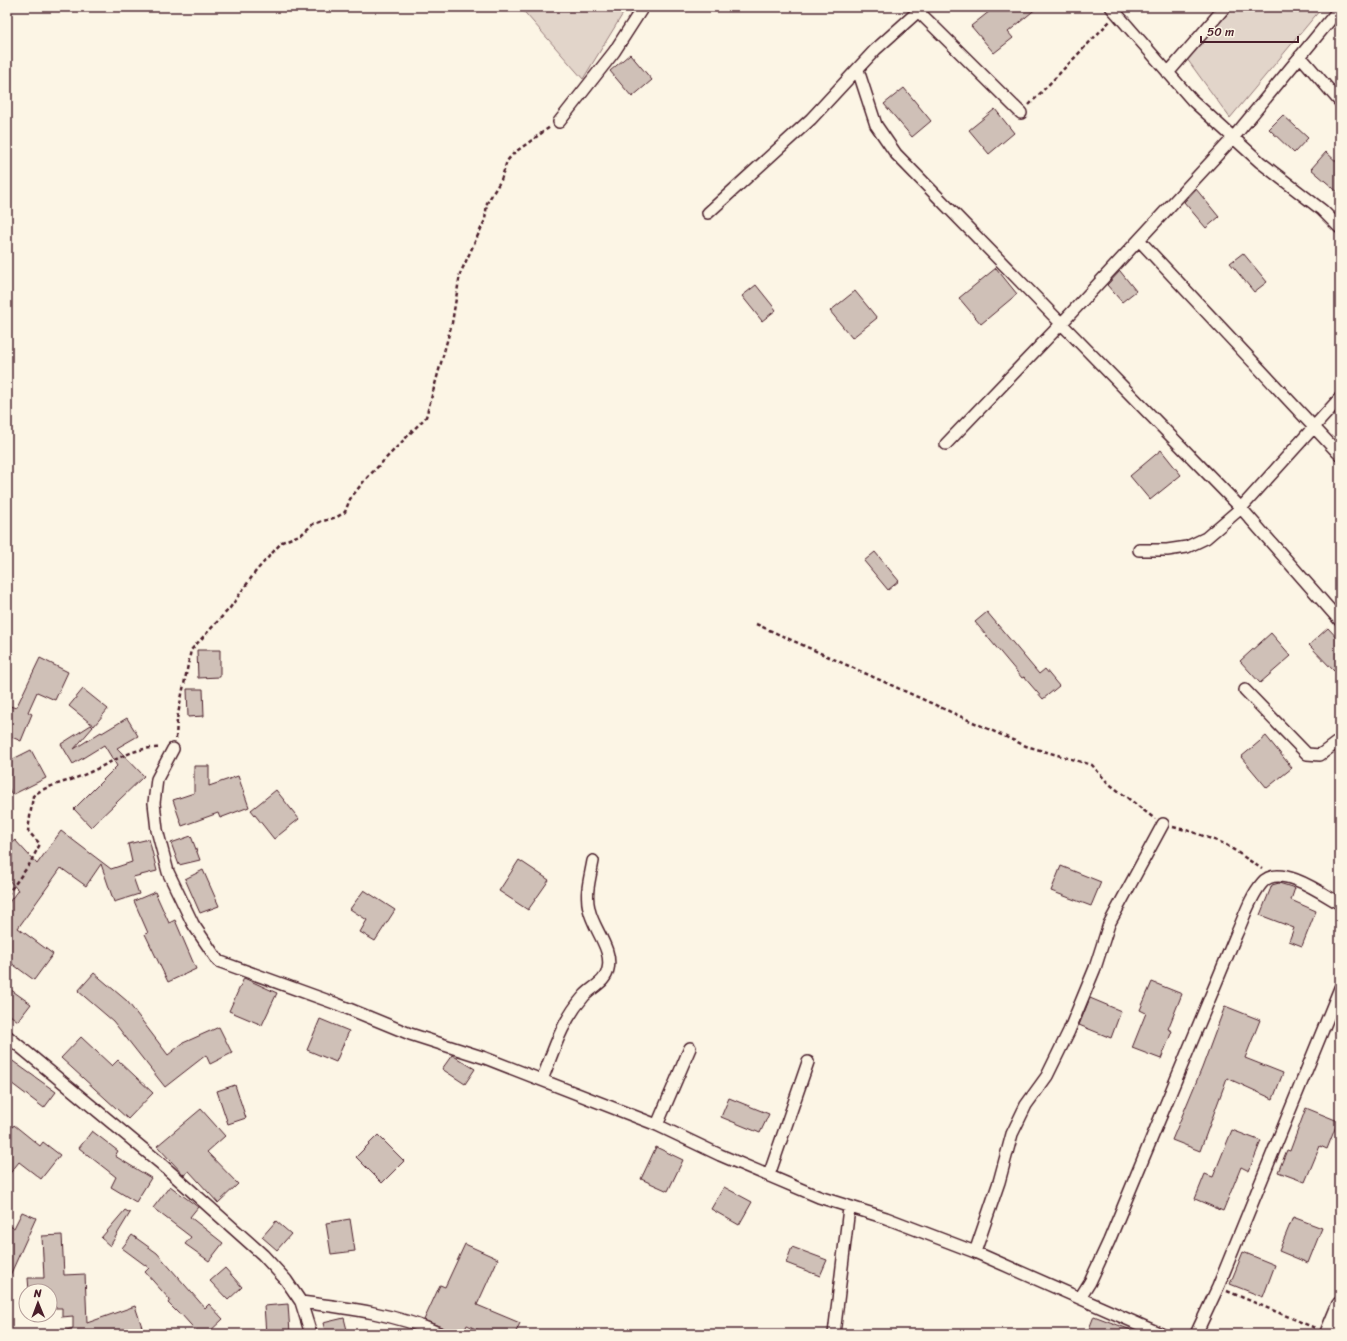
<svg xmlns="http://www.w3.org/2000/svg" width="1347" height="1341" viewBox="0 0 1347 1341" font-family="Sriracha,sans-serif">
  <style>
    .green { fill: #e2d5ca; stroke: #967a7a }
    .building { fill: #cfc0b7; stroke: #4a1f2b }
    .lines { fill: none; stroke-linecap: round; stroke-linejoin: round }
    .street-casing { stroke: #4a1f2b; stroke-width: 14 }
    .secondary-casing { stroke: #4a1f2b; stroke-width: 19 }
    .path { stroke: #4a1f2b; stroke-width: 2.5; stroke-dasharray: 4 3; stroke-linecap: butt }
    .street { stroke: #fcf5e5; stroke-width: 11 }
    .secondary { stroke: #fcf5e5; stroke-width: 16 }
  </style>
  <rect width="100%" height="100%" fill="#fcf5e5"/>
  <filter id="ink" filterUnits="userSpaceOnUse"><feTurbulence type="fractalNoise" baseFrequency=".025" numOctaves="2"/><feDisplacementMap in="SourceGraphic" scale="8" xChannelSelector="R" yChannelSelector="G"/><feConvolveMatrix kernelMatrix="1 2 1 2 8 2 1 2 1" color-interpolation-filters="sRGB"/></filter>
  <g filter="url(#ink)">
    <!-- green -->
    <path class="green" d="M520,7H627L583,79Z
      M1234,7H1318L1320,10L1230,118L1187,59Z"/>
    <!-- building -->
    <path class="building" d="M995,7H1038L1008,32L1013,38L994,53L971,26Z
      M630,54L652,80L632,97L610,71Z
      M904,88L931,121L912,137L884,104Z
      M995,109L1014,133L989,154L969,130Z
      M1283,115L1308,138L1294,153L1269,129Z
      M1326,152L1340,165V194L1311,169Z
      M1196,189L1219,217L1206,228L1184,202Z
      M1243,253L1267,282L1254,292L1230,263Z
      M996,268L1017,294L981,324L959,298Z
      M1120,271L1136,291L1122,302L1107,285Z
      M756,285L776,310L762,321L742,296Z
      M855,291L877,318L852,338L830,311Z
      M1161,450L1181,475L1150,500L1130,476Z
      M875,552L899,581L888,590L864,561Z
      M987,612L1039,674L1045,669L1059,686L1043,699L1024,677L1022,678L975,622Z
      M1328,628L1340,641V666L1334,671L1309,645Z
      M1271,633L1291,656L1260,683L1240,661Z
      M197,650H220V677L198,678Z
      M40,658L68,672L55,700L37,692L28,712L32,714L21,741L7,735V705L16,708Z
      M83,689L108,709L94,726L69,706Z
      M187,689H203L204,716L188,717Z
      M127,718L138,736L117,748L144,776L91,827L74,809L117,766L104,745L73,764L61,744L91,725L93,727L74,749L101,732L102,733Z
      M1266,736L1292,768L1267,788L1241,757Z
      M31,750L46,778L12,795L7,785V762Z
      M194,766H209V786L238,776L249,807L220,818L218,813L182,826L173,800L194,793Z
      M276,790L299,819L274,839L251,810Z
      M61,831L111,869L132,862L128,844L149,839L157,871L133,877L139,894L114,902L101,864L86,886L61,868L18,928L53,954L34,980L7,960V905L18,890L7,878V847L15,840L37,864Z
      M191,836L200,860L179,865L171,843Z
      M519,860L549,880L528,910L499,891Z
      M1061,866L1101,882L1091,906L1051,891Z
      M203,870L219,906L200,913L185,879Z
      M1279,883L1295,888L1291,900L1316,911L1302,946L1289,941L1294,928L1260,915L1272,885Z
      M364,890L395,910L375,941L360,932L367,920L350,909Z
      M155,892L169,923L175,920L196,969L168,982L145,934L148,933L134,901Z
      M94,973L127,1001L168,1055L183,1043L219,1027L232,1053L210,1064L206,1055L165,1087L113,1021L78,991Z
      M244,978L277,993L262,1025L229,1011Z
      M1152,982L1182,994L1168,1029L1172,1031L1161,1059L1132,1048L1146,1013L1140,1010Z
      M7,987L31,1004L18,1021L7,1013Z
      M1090,998L1121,1011L1111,1038L1079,1025Z
      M1225,1006L1260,1020L1245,1058L1283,1073L1273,1099L1227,1078L1200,1151L1172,1140L1202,1068Z
      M320,1019L349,1031L336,1062L307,1050Z
      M81,1037L112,1066L118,1060L153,1093L128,1119L61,1058Z
      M452,1055L475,1069L465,1084L442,1069Z
      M7,1057L56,1092L44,1108L7,1080Z
      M235,1085L246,1118L228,1124L217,1091Z
      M729,1098L769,1114L760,1133L721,1117Z
      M1306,1108L1338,1121L1327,1149L1320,1146L1305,1182L1278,1172L1287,1150L1290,1151Z
      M201,1109L225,1136L207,1152L238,1184L218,1203L189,1171L184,1175L157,1146Z
      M14,1125L40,1146L43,1142L60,1155L41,1179L19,1162L7,1177V1134Z
      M1232,1130L1261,1141L1249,1171L1241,1167L1223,1211L1195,1199L1205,1174L1213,1177Z
      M92,1131L118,1151L115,1156L151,1178L136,1202L111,1187L116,1177L79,1148Z
      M378,1135L404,1161L382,1183L356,1157Z
      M656,1147L683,1160L668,1191L641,1179Z
      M170,1186L198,1207L190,1217L223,1243L209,1261L185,1244L191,1237L153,1208Z
      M724,1187L752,1202L739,1225L711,1209Z
      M125,1210L130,1213L110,1246L101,1238Z
      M22,1212L36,1218L7,1282V1225L14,1228Z
      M1293,1217L1322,1228L1308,1263L1279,1251Z
      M350,1219L355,1251L331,1254L326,1223Z
      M276,1221L291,1234L277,1250L262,1237Z
      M62,1235L64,1275L85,1274L87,1323L135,1306L142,1327L122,1334H61L60,1332L73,1328V1316L62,1317V1308H50V1291H29L28,1278H44L42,1236Z
      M132,1235L157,1253L205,1308L209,1304L223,1319L207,1334H199L181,1314H179L168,1303L170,1300L145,1272L149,1268L122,1248Z
      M465,1244L498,1259L477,1305L520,1323L515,1334H487L467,1325L463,1334H448L444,1328L424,1320L440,1285L445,1287Z
      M792,1247L827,1260L820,1276L786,1263Z
      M1243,1252L1275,1265L1263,1297L1230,1284Z
      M225,1268L242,1287L228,1300L210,1281Z
      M288,1304L290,1333L266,1334L264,1306Z
      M1094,1316L1139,1333V1334H1087Z
      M344,1318L348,1334H326L323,1323Z"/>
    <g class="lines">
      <defs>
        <path id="street" d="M1111,7L1192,100L1260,162L1322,210L1340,228
          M918,11L1021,113
          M1300,56L1340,102
          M858,70L876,125L896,154L1241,508L1340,621
          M1168,73L1225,7
          M559,122L614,52L643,7
          M708,213L811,119L875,50L923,7
          M1139,240L1340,455
          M946,444L1061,324L1233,138L1340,8
          M1139,550H1167L1187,547L1206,538L1241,508L1340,398
          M1245,690L1307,754L1320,755L1340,740
          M173,749L157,779L154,803L157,830L168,872L193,924L218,961L337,1004L410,1034L485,1058L657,1125L720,1155L819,1197L886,1218L975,1252L1161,1334
          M7,1036L159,1162L263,1255L286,1280L301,1302L311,1334
          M542,1080C554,1049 562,1021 584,996C592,987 606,982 608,969C613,949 593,929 589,909C585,893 590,878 593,861
          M657,1125L690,1048
          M769,1175L808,1062
          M975,1252L999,1182L1012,1134L1026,1105L1047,1076L1069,1031L1095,968L1109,924L1163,824
          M1080,1298L1090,1282L1109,1241L1236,935C1244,918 1250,897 1262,883C1279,862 1323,894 1340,904
          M301,1302C349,1308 397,1314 441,1334
          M834,1334L849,1208
          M1196,1334L1218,1287L1340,988"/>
        <path id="secondary" d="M1328,1334L1340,1305"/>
      </defs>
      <!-- street casing -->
      <use href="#street" class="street-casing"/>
      <!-- secondary casing -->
      <use href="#secondary" class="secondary-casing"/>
      <!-- path -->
      <path class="path" d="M1029,105L1110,21
        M756,624L1026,746L1092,765L1108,783L1155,819
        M176,739L177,719L191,650L230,608L256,571L282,542L302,534L313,524L337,517L345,512L350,499L364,481L426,417L452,323L460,274L485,220L487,203L501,180L507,161L514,153L550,127
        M1173,827L1190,831L1225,844L1262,869
        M7,895L29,865L40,844L28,831L33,796C46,785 65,783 81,776C107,766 131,746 161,748
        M1227,1291L1315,1328"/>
      <!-- street -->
      <use href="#street" class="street"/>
      <!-- secondary -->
      <use href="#secondary" class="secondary"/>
    </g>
  </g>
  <!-- margin -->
  <rect width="1347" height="1341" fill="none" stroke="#fcf5e5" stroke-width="24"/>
  <rect x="12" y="12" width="1323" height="1317" fill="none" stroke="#4a1f2b" stroke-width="1.5" filter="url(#ink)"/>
  <!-- north arrow -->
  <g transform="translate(38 1303) rotate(359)"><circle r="19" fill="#fcf5e5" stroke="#b59f9b"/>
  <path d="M0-3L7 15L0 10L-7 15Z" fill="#4a1f2b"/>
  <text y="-6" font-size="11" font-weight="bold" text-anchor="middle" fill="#4a1f2b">N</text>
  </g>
  <!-- scale -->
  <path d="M1201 36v6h97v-6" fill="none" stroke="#4a1f2b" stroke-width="2"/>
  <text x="1207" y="36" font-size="12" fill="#4a1f2b" stroke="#fcf5e5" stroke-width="3" paint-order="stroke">50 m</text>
</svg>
